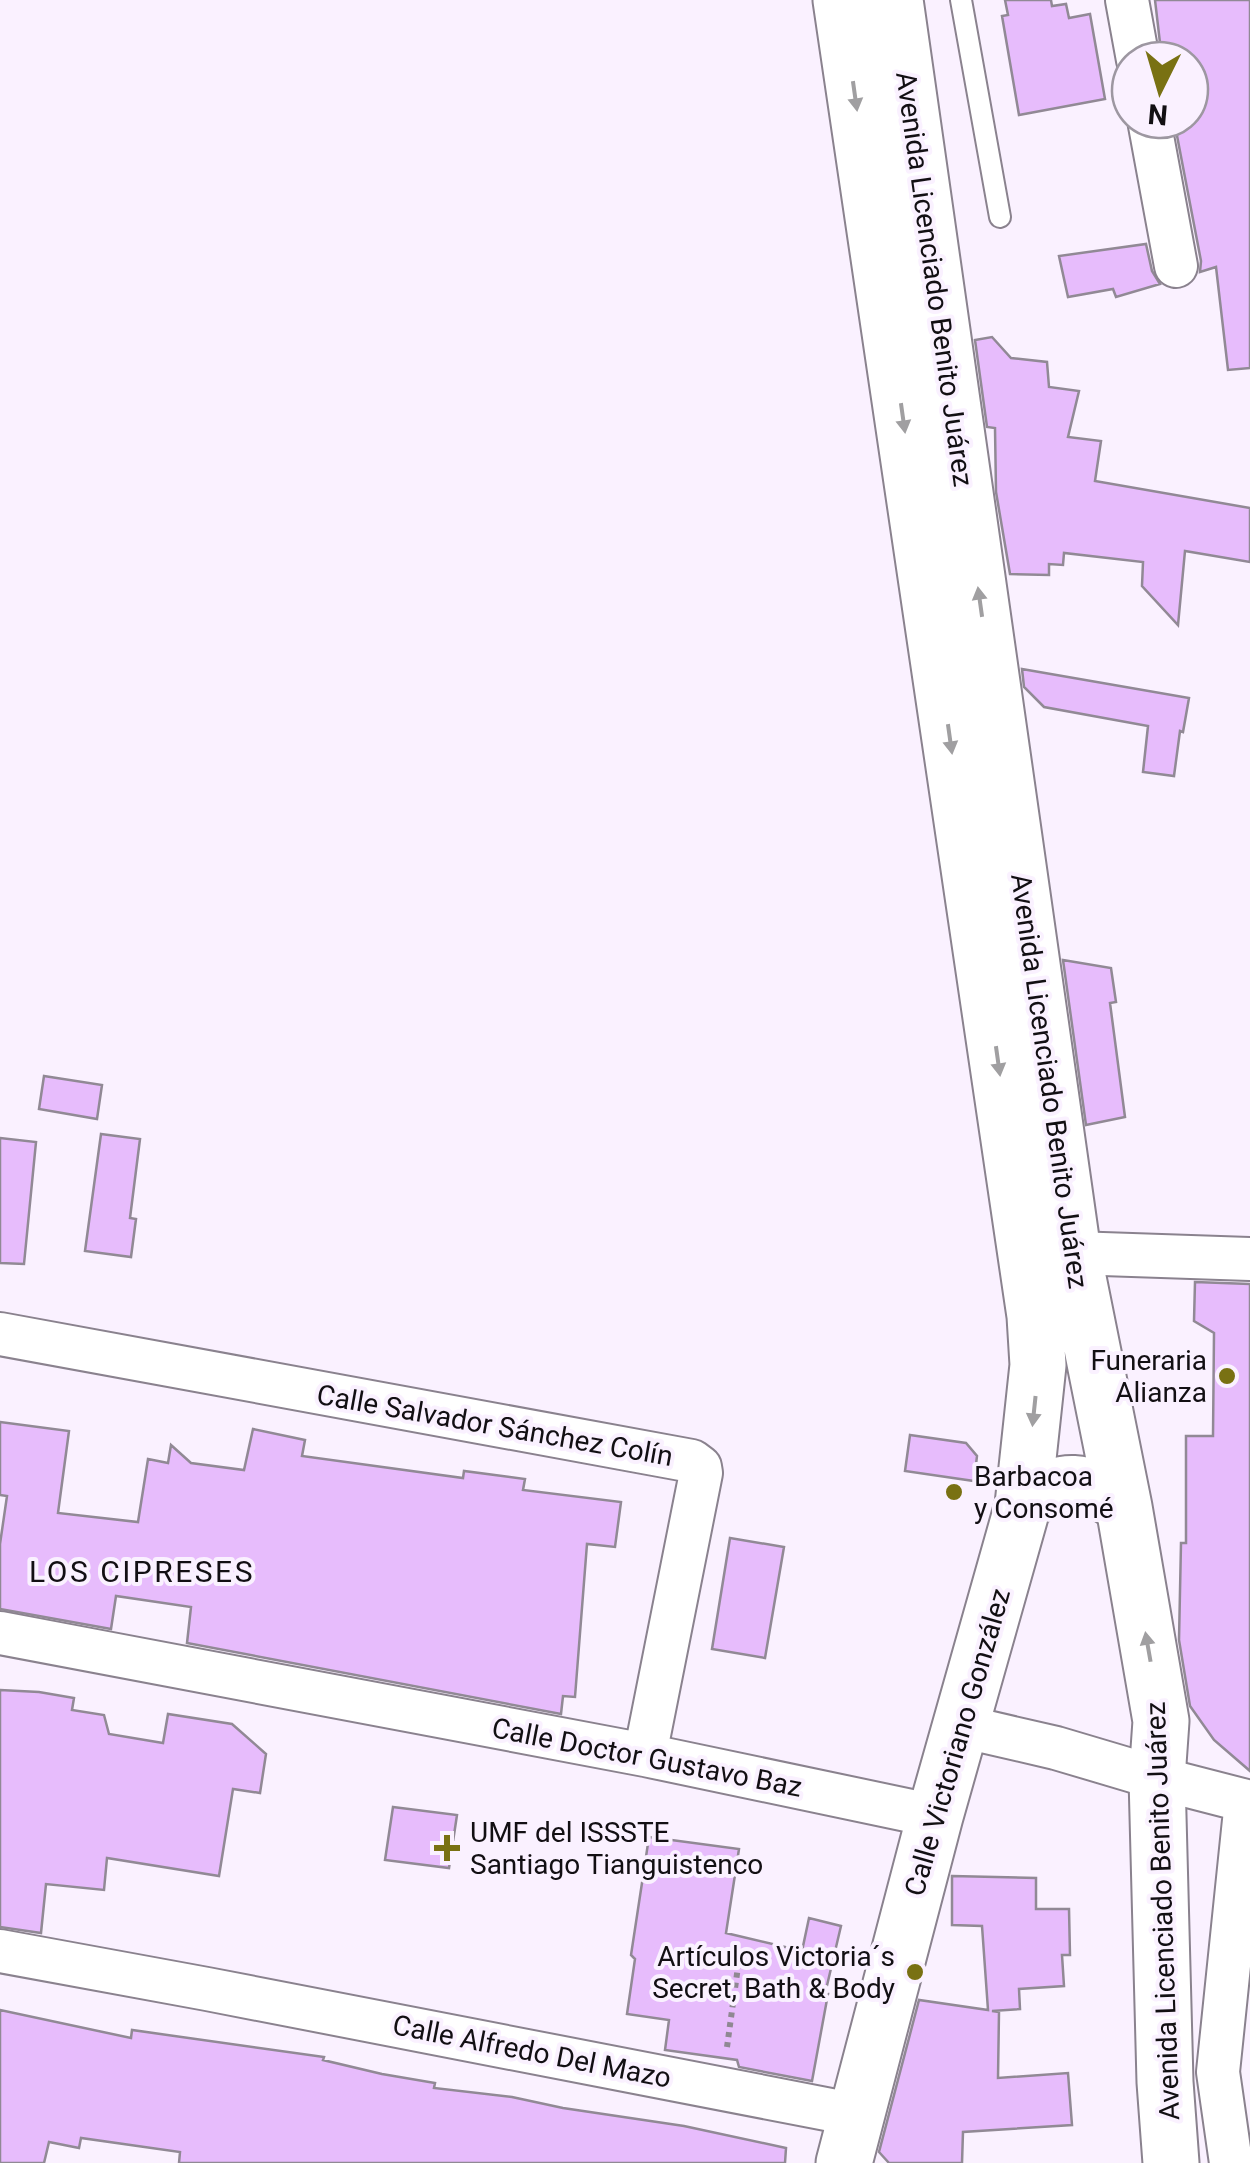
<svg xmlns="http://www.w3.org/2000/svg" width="1250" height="2163" viewBox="0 0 1250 2163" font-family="Roboto,sans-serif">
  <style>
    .building { fill: #e7bcfc; stroke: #918995; stroke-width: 2.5 }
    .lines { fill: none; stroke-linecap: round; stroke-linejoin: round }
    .lane-casing { stroke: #8a828e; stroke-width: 24 }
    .street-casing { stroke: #8a828e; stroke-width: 46 }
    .secondary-casing { stroke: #8a828e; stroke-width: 59 }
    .path { stroke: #8f8892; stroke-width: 6; stroke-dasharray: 5 5; stroke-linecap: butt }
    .lane { stroke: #fff; stroke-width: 20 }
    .street { stroke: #fff; stroke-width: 42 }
    .secondary { stroke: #fff; stroke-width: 55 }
    .oneway { fill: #a09fa1 }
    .poi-dot { fill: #797113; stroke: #faf1ff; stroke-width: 4 }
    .labels { text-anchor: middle; stroke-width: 8; stroke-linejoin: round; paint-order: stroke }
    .street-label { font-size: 28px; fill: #120f13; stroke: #faf1ff }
    .poi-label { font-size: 28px; fill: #120f13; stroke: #faf1ff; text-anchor: end }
    .neighbourhood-label { font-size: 30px; letter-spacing: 2.5px; fill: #120f13; stroke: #faf1ff }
  </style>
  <rect width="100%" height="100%" fill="#faf1ff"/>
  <!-- building -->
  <path class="building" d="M1005,0H1051L1052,6L1066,4L1069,18L1090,14L1105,99L1019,115L1002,16L1008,15Z
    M1155,0H1250V368L1228,370L1216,267L1200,272L1201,261L1174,120H1190V60H1162Z
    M1146,244L1152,271L1160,284L1116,297L1113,289L1068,297L1059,256Z
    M992,337L1011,358L1047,362L1049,387L1079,391L1068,437L1101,441L1095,481L1250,508V562L1185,551L1178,625L1142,586L1143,562L1064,553L1063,565L1049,564V575L1010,574L996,492L995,428L987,427L975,340Z
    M1022,669L1189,698L1183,732L1180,731L1174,776L1143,772L1148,726L1044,707L1024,687Z
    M1063,960L1111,968L1116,1002L1110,1003L1125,1117L1086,1125Z
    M44,1076L102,1085L97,1119L39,1109Z
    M101,1134L140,1139L130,1218L136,1219L131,1257L85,1251Z
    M0,1138L36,1142L24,1264L0,1263Z
    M1195,1282L1250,1284V1771L1214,1740L1190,1706L1179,1640L1181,1543H1186V1436H1213L1214,1333L1194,1321Z
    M0,1422L69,1431L58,1513L138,1522L148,1459L168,1463L171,1445L191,1463L244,1470L253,1429L305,1440L302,1456L463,1478L464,1471L525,1479L523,1490L621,1502L615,1547L587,1544L575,1697L563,1696L561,1714L187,1643L191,1607L116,1596L111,1629L0,1609V1544L7,1496L0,1495Z
    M910,1435L966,1443L977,1456L974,1481L905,1471Z
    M730,1538L784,1547L765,1658L712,1649Z
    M0,1690L39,1692L74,1698L72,1710L104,1715L109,1734L163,1743L168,1714L232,1724L266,1754L260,1793L233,1789L219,1876L107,1858L104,1890L46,1884L41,1933L0,1927Z
    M393,1807L457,1815L449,1868L385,1860Z
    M649,1837L739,1849L726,1933L802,1951L809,1918L841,1926L825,1994H828L812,2081L739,2067L737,2060L665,2050L669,2020L627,2014L635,1959L631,1955Z
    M952,1876L1036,1878V1909H1069L1070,1955H1062L1064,1986L1019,1989L1020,2009L992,2011L999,2012L998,2078L1068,2073L1072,2125L963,2132L962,2163H889L879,2152L919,2000L988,2010L982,1926L952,1925Z
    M0,2010L131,2038L132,2030L324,2057L323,2060L382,2074L435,2083L434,2088L512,2097L563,2108L684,2126L786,2148L785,2163H179L180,2152L81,2138L79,2148L49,2142L44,2163H0Z"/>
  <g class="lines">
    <defs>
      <path id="lane" d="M961,0L1000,217"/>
      <path id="street" d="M1127,0L1138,60
        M1149,120L1176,266
        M1073,1253L1250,1259
        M0,1334L692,1461L700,1467L701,1473L645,1755
        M0,1633L645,1755L935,1816
        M961,1726L1056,1748L1157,1778L1250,1802
        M0,1951L207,1989L857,2115
        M1231,2163L1218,2072L1246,1801"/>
      <path id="secondary" d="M841,0L1035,1316L1038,1365L1023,1505L935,1816L844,2163
        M895,0L1073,1253L1124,1507L1161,1721L1157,1778L1165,2082L1171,2163
        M1023,1505C1061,1474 1087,1478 1124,1507"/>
    </defs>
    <!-- lane casing -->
    <use href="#lane" class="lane-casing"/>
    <!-- street casing -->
    <use href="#street" class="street-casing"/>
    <!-- secondary casing -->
    <use href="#secondary" class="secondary-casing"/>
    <!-- path -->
    <path class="path" d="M727,2047L740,1952"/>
    <!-- lane -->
    <use href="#lane" class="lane"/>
    <!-- street -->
    <use href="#street" class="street"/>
    <!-- secondary -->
    <use href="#secondary" class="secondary"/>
  </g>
  <!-- one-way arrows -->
  <defs><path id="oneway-solid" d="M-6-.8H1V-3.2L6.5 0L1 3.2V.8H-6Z" transform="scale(2.5)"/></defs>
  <g class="oneway">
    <use href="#oneway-solid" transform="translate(855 96) rotate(82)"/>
    <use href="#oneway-solid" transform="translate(903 418) rotate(82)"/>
    <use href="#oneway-solid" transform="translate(980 602) rotate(-98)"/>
    <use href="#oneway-solid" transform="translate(950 739) rotate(82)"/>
    <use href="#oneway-solid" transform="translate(998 1061) rotate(82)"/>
    <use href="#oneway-solid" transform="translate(1034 1411) rotate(96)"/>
    <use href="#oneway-solid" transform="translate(1148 1647) rotate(-100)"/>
  </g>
  <!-- markers -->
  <g class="poi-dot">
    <circle cx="1227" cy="1376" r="10"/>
    <circle cx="954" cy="1492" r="10"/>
    <path d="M442 1833h10v10h10v10h-10v10h-10v-10h-10v-10h10z"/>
    <circle cx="915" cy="1972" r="10"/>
  </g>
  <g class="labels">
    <!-- street labels -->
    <g class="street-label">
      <text transform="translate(935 279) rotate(82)" y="10">Avenida Licenciado Benito Juárez</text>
      <text transform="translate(1050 1081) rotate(82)" y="10">Avenida Licenciado Benito Juárez</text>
      <text transform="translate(495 1425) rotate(10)" y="10">Calle Salvador Sánchez Colín</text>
      <text transform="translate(957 1742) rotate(-74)" y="10">Calle Victoriano González</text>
      <text transform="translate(647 1757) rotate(11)" y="10">Calle Doctor Gustavo Baz</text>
      <text transform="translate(1162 1911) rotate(-92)" y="10">Avenida Licenciado Benito Juárez</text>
      <text transform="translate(532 2051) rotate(11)" y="10">Calle Alfredo Del Mazo</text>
    </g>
    <!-- poi labels -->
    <g class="poi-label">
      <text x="1207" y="1370">Funeraria<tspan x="1207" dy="32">Alianza</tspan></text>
      <text x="974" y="1486" text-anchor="start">Barbacoa<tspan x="974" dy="32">y Consomé</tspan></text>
      <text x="470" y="1842" text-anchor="start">UMF del ISSSTE<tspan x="470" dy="32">Santiago Tianguistenco</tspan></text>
      <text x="895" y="1966">Artículos Victoria´s<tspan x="895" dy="32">Secret, Bath &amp; Body</tspan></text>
    </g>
    <!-- neighbourhood labels -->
    <g class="neighbourhood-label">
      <text x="142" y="1582">LOS CIPRESES</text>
    </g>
  </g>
  <!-- north arrow -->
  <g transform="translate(1160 90) rotate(185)"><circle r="48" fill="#faf1ff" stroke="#9d97a1" stroke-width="2.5"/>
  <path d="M0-8L18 38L0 25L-18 38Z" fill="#797113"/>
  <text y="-15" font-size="28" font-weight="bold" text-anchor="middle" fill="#120f13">N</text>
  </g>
</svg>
